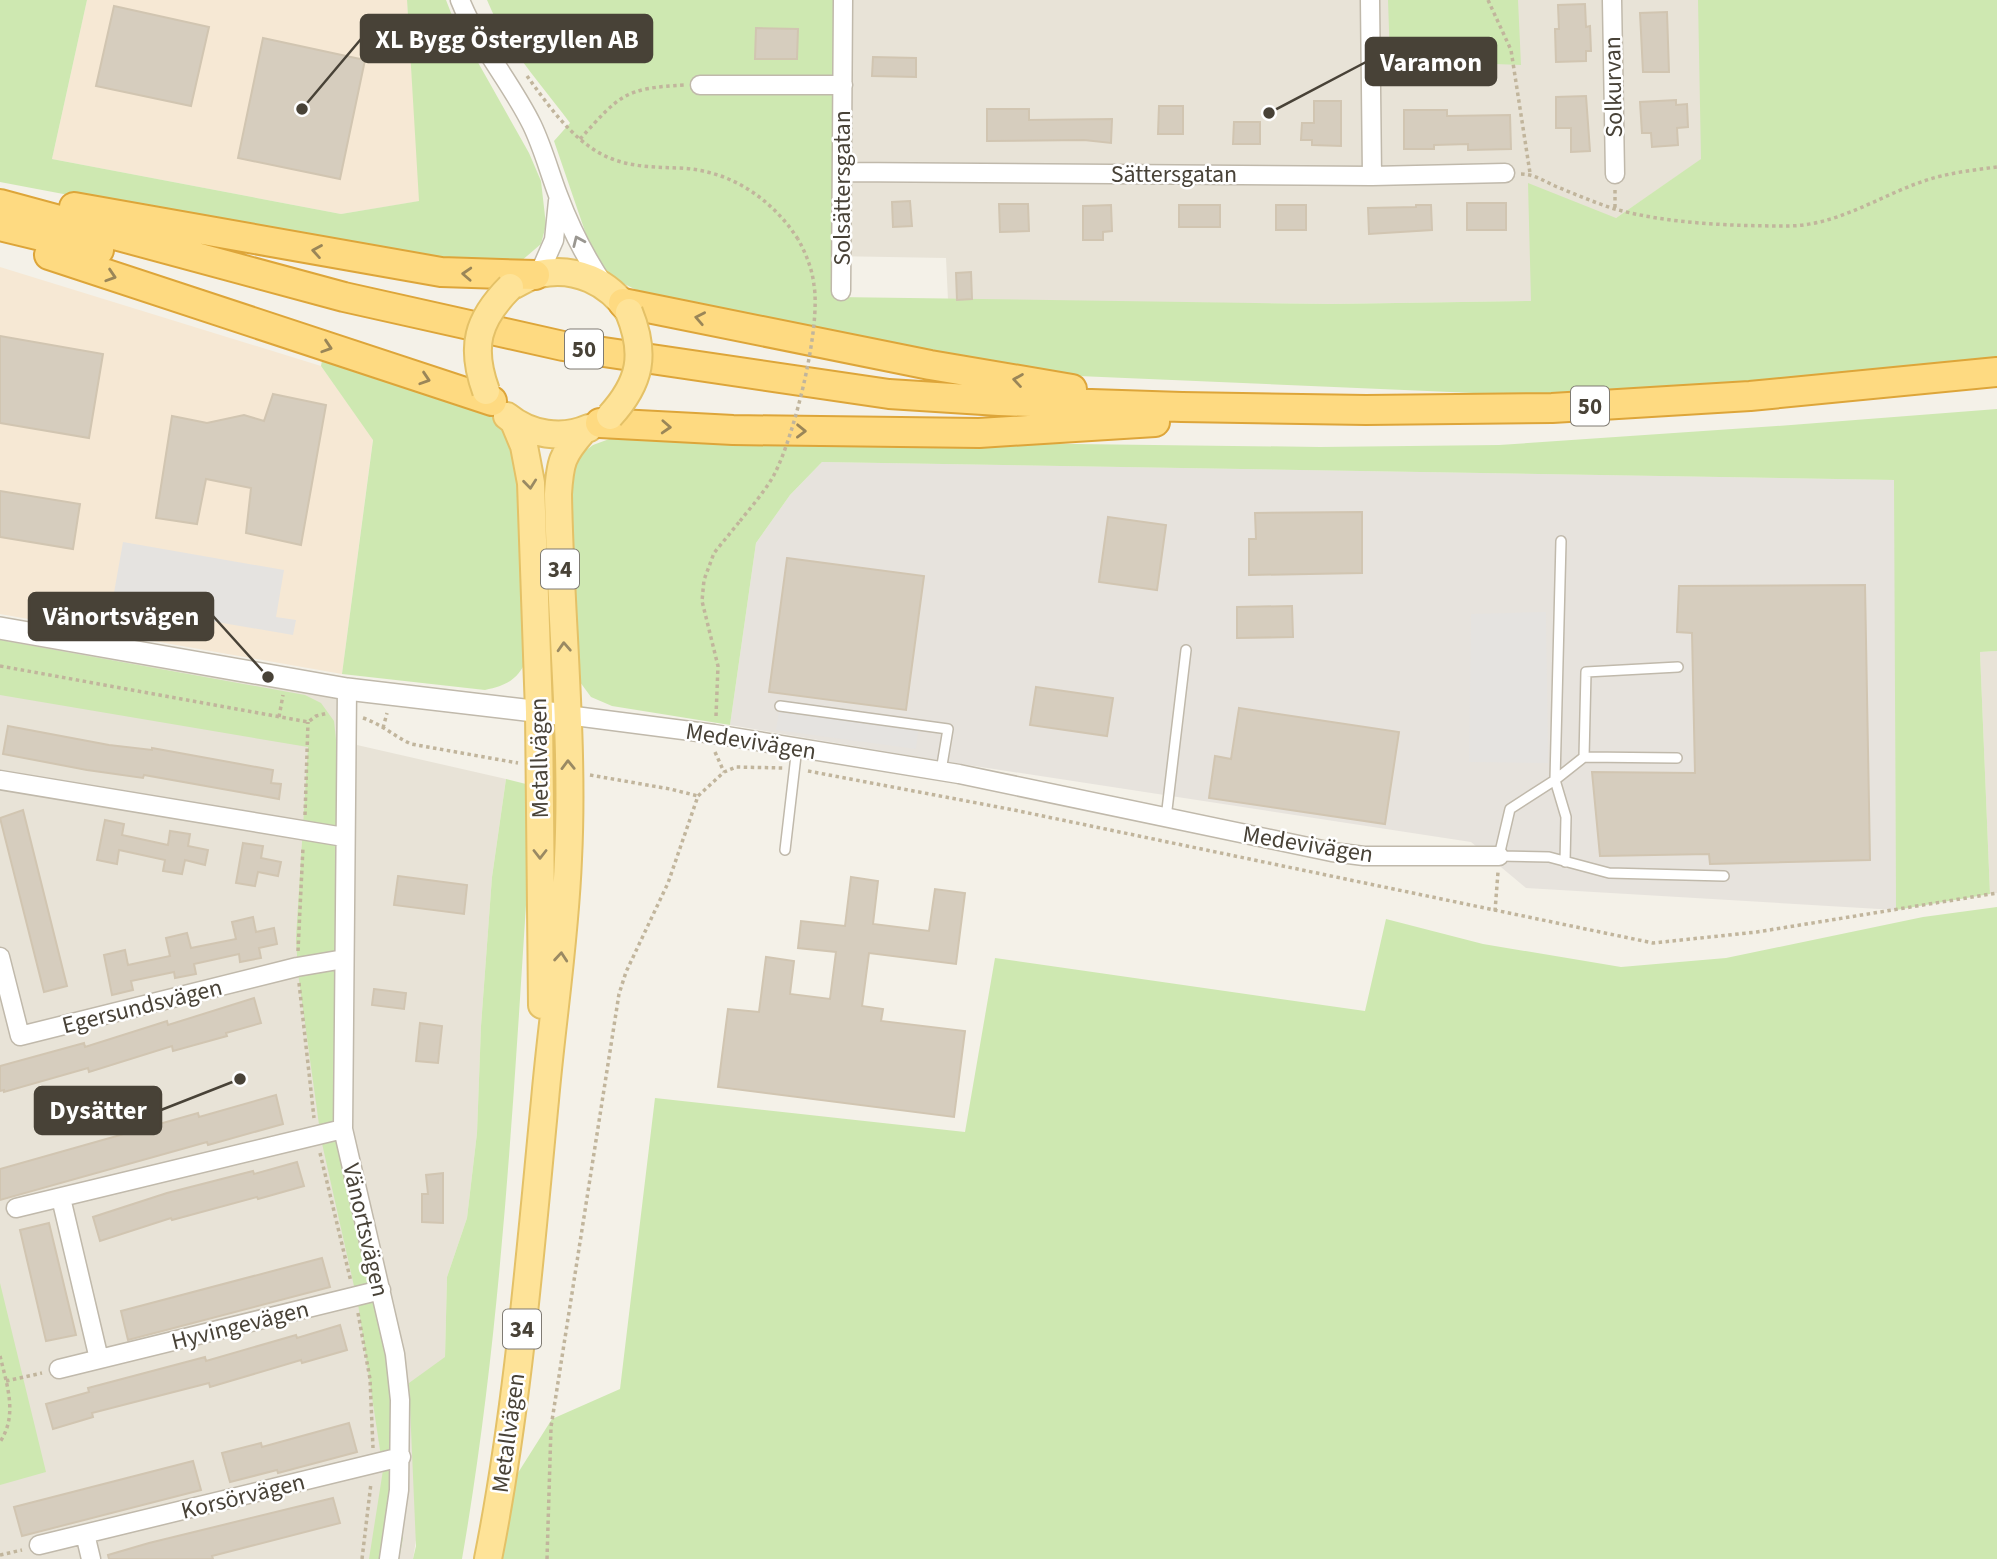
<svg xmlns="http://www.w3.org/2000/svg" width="1997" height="1559" viewBox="0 0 1997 1559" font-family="'Source Sans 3',sans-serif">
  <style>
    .residential { fill: #e8e3d7 }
    .commercial { fill: #f6e8d4 }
    .industrial { fill: #e7e3dd }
    .green { fill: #cee8b1 }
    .parking { fill: #e5e3e0 }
    .building { fill: #d6cdbe; stroke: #d1c5b1; stroke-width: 2 }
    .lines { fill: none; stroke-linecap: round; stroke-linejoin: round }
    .service-casing { stroke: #c0b9ab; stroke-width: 12 }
    .minor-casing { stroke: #c0b9ab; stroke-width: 21 }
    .tertiary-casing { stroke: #c0b9ab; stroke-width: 24 }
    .primary-casing { stroke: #e4c167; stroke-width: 30 }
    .trunk-casing { stroke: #dda539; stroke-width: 32 }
    .path { stroke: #c1b59c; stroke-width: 3.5; stroke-dasharray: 3.5 3.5; stroke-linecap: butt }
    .service { stroke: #fff; stroke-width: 9 }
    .minor { stroke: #fff; stroke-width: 18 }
    .tertiary { stroke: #fff; stroke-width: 21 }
    .primary { stroke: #fee398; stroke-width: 26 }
    .trunk { stroke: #feda81; stroke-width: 28 }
    .primary-bridge-casing { stroke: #e4c167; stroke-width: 30; stroke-linecap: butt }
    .path-bridge { stroke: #c1b59c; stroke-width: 3.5; stroke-dasharray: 3.5 3.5; stroke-linecap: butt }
    .primary-bridge { stroke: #fee398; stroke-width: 26 }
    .oneway { stroke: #9a9791 }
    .oneway2 { stroke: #9a8658 }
    .oneway3 { stroke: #9a8a63 }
    .labels { text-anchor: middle; stroke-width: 5; stroke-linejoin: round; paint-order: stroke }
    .shield { fill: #fff; stroke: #7f7b73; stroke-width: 2 }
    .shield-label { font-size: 23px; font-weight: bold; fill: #484237 }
    .street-label { font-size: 24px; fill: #484237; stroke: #fff }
    .leader { fill: none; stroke: #484237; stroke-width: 2.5 }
    .callout-dot { fill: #484237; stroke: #fff; stroke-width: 2.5 }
    .callout { fill: #484237; stroke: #484237; stroke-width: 2.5 }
    .callout-label { font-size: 26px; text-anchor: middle; font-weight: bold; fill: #fff }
  </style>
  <rect width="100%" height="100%" fill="#f4f1e8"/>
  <!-- residential -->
  <path class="residential" d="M837,0H1706L1702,159L1616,218L1531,301L1332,304L948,300L946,258L831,256Z
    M0,628L350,689L357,745L506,779L492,877L481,1026L477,1133L467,1218L447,1277L445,1357L413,1559H0Z
    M1997,651V893L1990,894L1980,652Z"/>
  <!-- commercial -->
  <path class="commercial" d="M87,0H407L420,201L341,214L52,159Z
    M0,267L321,366L373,439L342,674L0,614Z"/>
  <!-- industrial -->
  <path class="industrial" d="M822,462L1895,480L1896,910L1526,888L1471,842L955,763L730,725L756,543L790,495Z"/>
  <!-- green -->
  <path class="green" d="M0,0H87L52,159L341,214L419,201L407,0H446L453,18L529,153L541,181L546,225L541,244L520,262L479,265L316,242L0,182Z
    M487,0H837L831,256L836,297L1332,304L1531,301L1528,183L1616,218L1701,159L1698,0H1997V359L1912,370L1546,396L1055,375L653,298L614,279L599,264L590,246L554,141L570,123C541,84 505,45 487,0Z
    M1388,0H1518L1521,65L1390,60Z
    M323,355L471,405C477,408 486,411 492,416C509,431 515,457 521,478L528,658C517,680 508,685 485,690L342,674L373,440L321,366Z
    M1997,409V651L1980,652L1990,894L1896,910L1894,480L822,462L790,495L756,543L730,725L612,706L591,697L577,678L566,489L578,456L593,445L612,438L1320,447L1499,445L1791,425Z
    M0,640L305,695L321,703L334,721L347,841L351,1132L403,1461V1538L399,1559H369L383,1470L358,1304L321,1139L298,973L296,938L308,747L0,695Z
    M506,779L530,785V844C514,1083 503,1323 462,1559H413L416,1546L409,1383L445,1357L447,1277L467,1218L477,1133L481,1026L492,877Z
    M1997,907V1559H500L516,1476L552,1419L620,1389L655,1098L965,1132L995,958L1365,1011L1386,919L1483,944L1621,967L1726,958L1923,917Z
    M0,1283L46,1472L0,1485Z"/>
  <!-- parking -->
  <path class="parking" d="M123,542L284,570L276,617L296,620L293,635L112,604Z
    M1546,612L1548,763L1469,762L1471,614Z
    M780,706L919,725L916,749L776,730Z"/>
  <!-- building -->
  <path class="building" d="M1585,4L1586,27L1590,26L1591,51H1586V61L1556,62L1555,29H1559L1558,5Z
    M114,6L209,27L191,106L96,86Z
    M1667,12L1669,72H1643L1640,13Z
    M756,28L798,29L797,59H755Z
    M263,38L365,60L340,179L238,158Z
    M873,57L916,58V77L872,76Z
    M1586,96L1590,151L1571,152V128H1556V97Z
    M1676,100V105L1687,104L1688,127L1677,128L1678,145L1652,147L1651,133H1642L1640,102Z
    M1314,101H1341V146L1312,145V140H1301L1302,123H1314Z
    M1159,106H1183V134H1158Z
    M987,109H1029V120L1112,119L1111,143L1084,140L987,141Z
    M1404,110H1447V116L1510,115L1511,149L1468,150V144L1434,145V149H1404Z
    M1234,122H1260V144H1233Z
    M910,201L912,226L893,227L892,202Z
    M1467,203H1506V230H1467Z
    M999,204H1028L1029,231L1000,232Z
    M1111,205L1112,231L1103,232V240H1083V206Z
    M1179,205H1220V227H1179Z
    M1276,205H1306V230H1276Z
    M1416,205H1431L1432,230L1369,234L1368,208L1416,207Z
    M971,272L972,299L957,300L956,273Z
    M0,336L103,354L89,438L0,423Z
    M273,394L326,405L301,545L246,533L251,488L206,479L197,524L156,518L172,416L207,423L244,415L264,421Z
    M0,491L80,504L73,549L0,537Z
    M1362,512V573L1249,575V539H1256L1255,513Z
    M1108,517L1166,525L1157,590L1099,582Z
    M787,558L924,576L906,710L769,692Z
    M1865,585L1870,860L1710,864L1709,854L1600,856L1592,772L1695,773L1692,633L1677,632L1679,586Z
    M1292,606L1293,637L1237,638V607Z
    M1036,687L1113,698L1107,736L1030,725Z
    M1239,708L1399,732L1385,824L1209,798L1215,756L1231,759Z
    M8,726L109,745L152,750V748L273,770L271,783L281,784L279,799L144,775L143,778L87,770L3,754Z
    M23,810L67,986L44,992L0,818Z
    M105,820L124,824L122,835L168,845L170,831L190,834L188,846L208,850L205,865L185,860L182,874L163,871L165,860L119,850L117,864L97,860Z
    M243,843L263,846L261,858L281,862L278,876L258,872L255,886L236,883Z
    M398,876L467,885L464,914L394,905Z
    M851,877L878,881L873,924L929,931L935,889L965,893L956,964L869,953L862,1006L883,1009L881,1021L965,1031L954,1117L718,1087L728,1009L759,1012L766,957L794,961L790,994L830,999L836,952L798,948L801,921L845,926Z
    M253,917L256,932L274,928L277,944L259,948L261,958L240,962L239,954L194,964L196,974L175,978L174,972L131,981L133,990L112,995L104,955L125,950L128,965L170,956L166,938L187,933L191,948L236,939L232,922Z
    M374,989L406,993L404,1009L372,1005Z
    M254,998L261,1023L226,1033L227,1036L173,1051L172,1046L89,1072L88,1068L4,1092V1090L0,1091V1066L84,1043L85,1047L167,1021L168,1025Z
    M420,1023L442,1026L438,1063L416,1061Z
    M276,1095L283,1124L208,1145L207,1142L0,1200V1169L198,1113L199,1117Z
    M297,1162L304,1186L258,1199L257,1197L172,1220L171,1218L100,1241L93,1217L167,1193L253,1171L254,1174Z
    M443,1173V1223L422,1222V1194H428L426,1175Z
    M49,1223L76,1335L46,1341L20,1230Z
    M322,1258L330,1287L128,1340L121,1311Z
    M340,1325L347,1350L302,1363L301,1360L210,1387L209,1383L123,1405L92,1413L93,1417L53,1429L46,1404L89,1392L88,1388L205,1357L206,1361L296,1335L297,1338Z
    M349,1423L357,1452L278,1473L277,1470L230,1482L222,1453L261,1443L262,1447Z
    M193,1461L201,1490L22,1536L14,1507Z
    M333,1498L340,1523L212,1556L213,1559H109L108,1555L149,1543Z"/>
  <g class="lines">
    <defs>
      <path id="service" d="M1561,541L1555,780L1566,817L1565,862
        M780,706L948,729L941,771
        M1584,757L1586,672L1678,667
        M1677,758L1584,757L1555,780L1510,809L1499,856L1549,857L1609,873L1724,876
        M1166,818L1186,650
        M785,850L797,747"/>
      <path id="minor" d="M460,0C478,45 511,82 532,125C543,148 549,171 558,195C570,227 585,257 604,285
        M1370,0L1372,176
        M1612,0L1615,174
        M700,85H843
        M843,172L1372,176L1505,173
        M539,274L554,240L558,201
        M841,291L843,0
        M347,689L343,1129L395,1354L400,1400L399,1490L389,1559
        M567,715L714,734L959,774L1332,852L1364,856H1499
        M0,780L344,837
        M0,957L20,1036L297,967L344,959
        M61,1198L99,1359
        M16,1208L343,1129
        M59,1369L381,1290
        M85,1534L91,1559
        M39,1545L401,1457"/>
      <path id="tertiary" d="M0,628L347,689L567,715"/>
      <path id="primary" d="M514,285C522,281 531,275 539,274C575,266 609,282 629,312
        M507,416C530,435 562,440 589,428
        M514,422L524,446L531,483L539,712L542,1005
        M488,1559C518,1408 530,1253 545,1100C552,1020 565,940 568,859C574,739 560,615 558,494C560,462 562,455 583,431"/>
      <path id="trunk" d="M0,204L344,297L563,346L889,394L999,401L1182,407L1366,410L1552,408L1750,396L1997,372
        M74,207L441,272L535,275
        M0,226L99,250
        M49,255L492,401
        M623,303L930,365L1072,389
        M600,423L733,430L979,433L1155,422"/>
    </defs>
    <!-- service casing -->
    <use href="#service" class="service-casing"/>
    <!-- minor casing -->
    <use href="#minor" class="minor-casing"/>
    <!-- tertiary casing -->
    <use href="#tertiary" class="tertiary-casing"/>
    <!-- primary casing -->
    <use href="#primary" class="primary-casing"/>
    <!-- trunk casing -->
    <use href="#trunk" class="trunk-casing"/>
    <!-- path -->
    <path class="path" d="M1488,0L1511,50L1530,173
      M527,76C546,102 567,133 596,151C622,167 649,167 679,168C730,170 771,198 798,239
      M580,139C620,95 624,88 685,85
      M1521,174C1534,174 1544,181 1555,186C1575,194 1595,203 1615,209C1668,224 1734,226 1789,226C1839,225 1879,196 1924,181C1947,173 1973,170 1997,167
      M1615,190V209
      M0,666L308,722L316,716L328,713
      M716,716L718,666L702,601L704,580L714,553L740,521
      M279,717L283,695
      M363,718C381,724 394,736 411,744L518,763
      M383,728L387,713
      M715,752L724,772
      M808,771L1014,810L1653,943L1757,932L1997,893
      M590,775L670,789L698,796
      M305,815L308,722
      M1495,911L1498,872
      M298,951L303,847
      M299,983L314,1118
      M320,1153L351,1282
      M358,1313L370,1379L373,1448
      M0,1356C7,1385 18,1415 0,1442
      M6,1381L42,1373
      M0,1555L22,1550
      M362,1559L371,1483
      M547,1559L551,1427L619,994L626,972L668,883L698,796L724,772L736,767L783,768"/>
    <!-- service -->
    <use href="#service" class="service"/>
    <!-- minor -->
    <use href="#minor" class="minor"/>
    <!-- tertiary -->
    <use href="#tertiary" class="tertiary"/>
    <!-- primary -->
    <use href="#primary" class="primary"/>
    <!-- trunk -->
    <use href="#trunk" class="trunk"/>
    <defs>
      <path id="primary-bridge" d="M486,391C470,347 477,320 510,287
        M610,416C641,382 646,354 629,312"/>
    </defs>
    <!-- primary-bridge casing -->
    <use href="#primary-bridge" class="primary-bridge-casing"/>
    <!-- path-bridge -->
    <path class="path-bridge" d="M740,521C752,506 766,490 775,473C795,433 821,328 814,285C812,268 806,254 798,239"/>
    <!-- primary-bridge -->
    <use href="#primary-bridge" class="primary-bridge"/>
  </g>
  <!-- one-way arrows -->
  <defs><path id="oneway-chevron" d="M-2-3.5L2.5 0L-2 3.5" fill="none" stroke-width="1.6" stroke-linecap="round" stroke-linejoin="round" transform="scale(1.75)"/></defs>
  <use class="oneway" href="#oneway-chevron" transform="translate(578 241) rotate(-114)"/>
  <g class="oneway2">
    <use href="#oneway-chevron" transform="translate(317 251) rotate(-170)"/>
    <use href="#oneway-chevron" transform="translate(467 274) rotate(-177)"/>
    <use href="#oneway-chevron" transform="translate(111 276) rotate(18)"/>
    <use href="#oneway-chevron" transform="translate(700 318) rotate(-169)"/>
    <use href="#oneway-chevron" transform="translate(327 347) rotate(18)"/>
    <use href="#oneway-chevron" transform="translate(425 379) rotate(18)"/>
    <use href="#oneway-chevron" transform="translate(1018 380) rotate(-171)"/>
    <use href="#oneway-chevron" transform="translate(666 427) rotate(3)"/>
    <use href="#oneway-chevron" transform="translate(801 431) rotate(1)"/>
  </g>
  <g class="oneway3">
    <use href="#oneway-chevron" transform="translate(530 484) rotate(84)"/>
    <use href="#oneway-chevron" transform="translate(564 647) rotate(-93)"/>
    <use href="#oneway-chevron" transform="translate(568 765) rotate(-91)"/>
    <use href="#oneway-chevron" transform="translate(540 854) rotate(90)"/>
    <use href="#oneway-chevron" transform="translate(561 957) rotate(-85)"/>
  </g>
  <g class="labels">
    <!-- shield labels -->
    <g class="shield">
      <rect x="565" y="329.5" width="38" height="39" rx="5"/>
      <rect x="1571" y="386.5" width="38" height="39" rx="5"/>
      <rect x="541" y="549.5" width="38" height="39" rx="5"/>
      <rect x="503" y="1309.5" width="38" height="39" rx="5"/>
    </g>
    <g class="shield-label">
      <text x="584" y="357">50</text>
      <text x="1590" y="414">50</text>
      <text x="560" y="577">34</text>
      <text x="522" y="1337">34</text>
    </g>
    <!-- street labels -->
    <g class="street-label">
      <text transform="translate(1613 87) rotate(-91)" y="8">Solkurvan</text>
      <text x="1174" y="182">Sättersgatan</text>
      <text transform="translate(842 188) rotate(-90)" y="8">Solsättersgatan</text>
      <text transform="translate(751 741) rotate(9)" y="8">Medevivägen</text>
      <text transform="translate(539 758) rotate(-91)" y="8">Metallvägen</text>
      <text transform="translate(1308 844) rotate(9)" y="8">Medevivägen</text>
      <text transform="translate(142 1006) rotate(-14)" y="8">Egersundsvägen</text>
      <text transform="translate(366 1230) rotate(77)" y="8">Vänortsvägen</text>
      <text transform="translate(240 1325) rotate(-14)" y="8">Hyvingevägen</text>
      <text transform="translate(508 1433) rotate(-82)" y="8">Metallvägen</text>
      <text transform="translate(243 1496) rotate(-14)" y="8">Korsörvägen</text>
    </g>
  </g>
  <!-- callouts -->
  <path class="leader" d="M302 109L361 39M1269 113L1366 62M268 677L213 616M240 1079L161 1110"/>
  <g class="callout-dot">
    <circle cx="302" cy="109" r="7"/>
    <circle cx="1269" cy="113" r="7"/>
    <circle cx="268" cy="677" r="7"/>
    <circle cx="240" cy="1079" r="7"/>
  </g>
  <g class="callout">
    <rect x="361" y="15" width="291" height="47" rx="7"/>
    <rect x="1366" y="38" width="130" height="47" rx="7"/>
    <rect x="29" y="593" width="184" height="47" rx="7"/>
    <rect x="35" y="1087" width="126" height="47" rx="7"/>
  </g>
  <g class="callout-label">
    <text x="507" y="48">XL Bygg Östergyllen AB</text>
    <text x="1431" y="71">Varamon</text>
    <text x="121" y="625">Vänortsvägen</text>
    <text x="98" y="1119">Dysätter</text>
  </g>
</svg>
